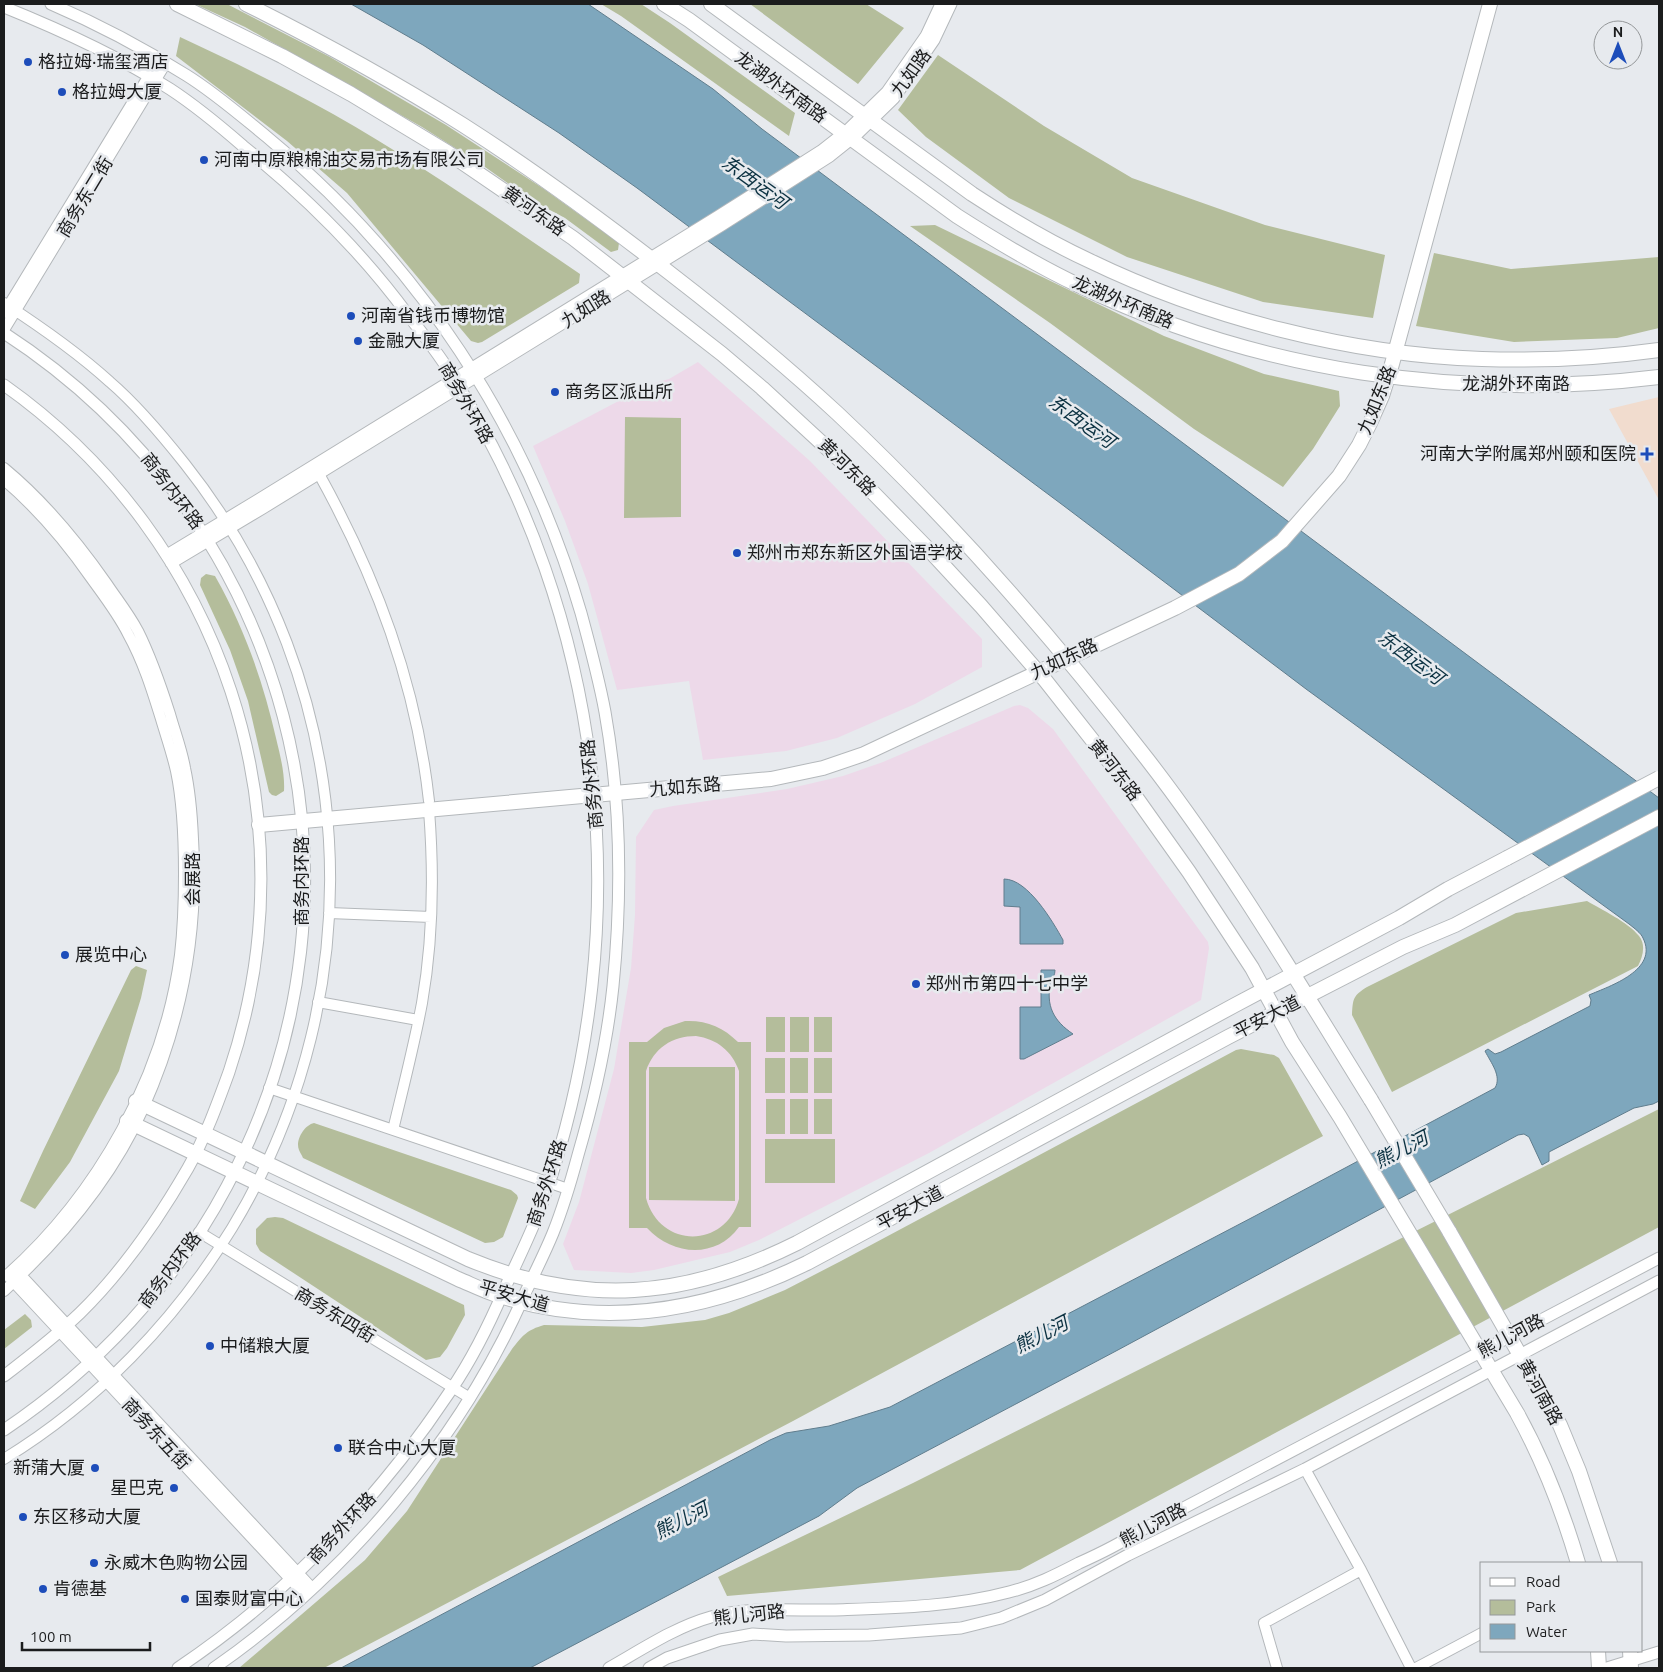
<svg xmlns="http://www.w3.org/2000/svg" width="1663" height="1672" viewBox="0 0 1663 1672" font-family="Ubuntu,'Noto Sans SC',sans-serif">
  <style>
    .education { fill: #edd9e9 }
    .medical { fill: #f1dcce }
    .green { fill: #b4bd9b; fill-rule: evenodd }
    .water { fill: #7ea7bd; stroke: #607d8d }
    .lines { fill: none; stroke-linecap: round; stroke-linejoin: round }
    .minor-casing { stroke: #b4b8bb; stroke-width: 12 }
    .tertiary-casing { stroke: #b4b8bb; stroke-width: 13 }
    .secondary-casing { stroke: #b4b8bb; stroke-width: 16 }
    .minor { stroke: #fff; stroke-width: 10 }
    .tertiary { stroke: #fff; stroke-width: 11 }
    .secondary { stroke: #fff; stroke-width: 14 }
    .secondary-bridge-casing { stroke: #b4b8bb; stroke-width: 16; stroke-linecap: butt }
    .secondary-bridge { stroke: #fff; stroke-width: 14 }
    .poi-dot { fill: #1d4dba; stroke: #e7eaee; stroke-width: 2 }
    .labels { text-anchor: middle; stroke-width: 5; stroke-linejoin: round; paint-order: stroke }
    .poi-label { font-size: 18px; fill: #1b1c1d; stroke: #e7eaee; text-anchor: start }
    .street-label { font-size: 18px; fill: #1b1c1d; stroke: #e7eaee }
    .water-label { font-size: 19px; font-style: italic; fill: #0b3141; stroke: #e7eaee }
  </style>
  <rect width="100%" height="100%" fill="#e7eaee"/>
  <!-- education -->
  <path class="education" d="M698,362L810,461L982,639V667L915,704L837,738L786,751L703,760L689,681L617,690L588,584L565,521L533,446L651,384L669,379Z
    M1020,705L1028,708L1053,729L1208,942L1209,948L1201,1000L929,1153L759,1240L730,1252L654,1270L631,1273L574,1270L563,1244L579,1202L614,1069L631,968L635,915L636,837L654,810L673,806L787,789L843,776L883,762L1014,706Z"/>
  <!-- medical -->
  <path class="medical" d="M1659,397V500L1609,409Z"/>
  <!-- green -->
  <path class="green" d="M195,4H227L330,57L446,125L544,189L619,243L618,250L611,252L565,218L533,201L485,167L422,127L245,27Z
    M601,4H641L670,23L795,113L789,136L621,16Z
    M750,4H866L904,28L858,84Z
    M180,37C232,61 283,86 333,114C418,162 499,219 580,274L579,283L482,342L478,343L471,341L347,193L287,141L176,56Z
    M938,55L1044,126L1132,178L1265,225L1385,255L1373,318L1263,302L1127,257L1009,198L926,137L898,110Z
    M935,225L1164,336L1264,374L1339,391L1340,406L1313,449L1283,487L1194,429L1050,323L910,226Z
    M1434,253L1511,269L1659,257V328L1617,338L1514,342L1416,326Z
    M625,417L681,418V517L624,518Z
    M206,574L215,576C244,627 263,681 276,738C280,755 285,773 284,791L276,796L272,795L269,792L248,701L230,650L200,585L201,578Z
    M1587,901C1602,910 1628,922 1639,936C1646,944 1643,957 1638,966L1392,1092L1352,1015C1353,998 1353,996 1367,987L1516,913Z
    M136,966L147,970L141,998L119,1071L70,1162L35,1209L20,1201L43,1151L131,970Z
    M766,1017H785V1052H766Z
    M790,1017H809V1052H790Z
    M814,1017H832V1052H814Z
    M685,1021C706,1020 723,1027 738,1042H751V1227H739C716,1259 673,1256 647,1228H629V1042H647L664,1028ZM696,1036C717,1039 732,1051 739,1071V1199C725,1249 660,1249 646,1198V1071C654,1048 672,1036 696,1036Z
    M1241,1049L1274,1055L1279,1058L1323,1136L793,1421L324,1668H239L365,1560L407,1511L512,1349C523,1335 527,1330 544,1325L642,1327L705,1320L729,1313L785,1290L841,1261L1236,1050Z
    M765,1058H785V1093H765Z
    M790,1058H808V1093H790Z
    M814,1058H832V1093H814Z
    M649,1067H735V1201L649,1200Z
    M766,1099H785V1134H766Z
    M790,1099H808V1134H790Z
    M814,1099H832V1134H814Z
    M1659,1109V1227L1020,1570L727,1596L718,1577L913,1483Z
    M314,1123L511,1190L517,1195L518,1198L503,1237L494,1242L485,1243L303,1158C302,1155 300,1153 299,1150C295,1141 304,1125 314,1123Z
    M765,1139H835V1183H765Z
    M275,1217L283,1218L464,1305L465,1315L447,1348L440,1357L426,1360L260,1251L256,1244V1229L267,1218Z
    M25,1314L31,1320L32,1327L4,1349V1330Z"/>
  <!-- water -->
  <path class="water" d="M351,4H588L713,89L762,129L1659,798V1101L1653,1104L1634,1108L1549,1152V1161L1542,1165L1529,1137L1524,1134L1518,1135L1116,1351L857,1488L819,1516L530,1668H341L770,1440L786,1433L829,1426L890,1407L1255,1216L1495,1088C1502,1076 1491,1063 1485,1051L1488,1049L1495,1054L1501,1052L1590,1006L1591,1000L1589,995C1610,986 1659,970 1643,938C1641,933 1634,928 1629,924L1306,689L1064,506L637,188L559,133L423,45Z
    M1004,879C1028,879 1053,922 1063,940V944H1020V907L1004,906Z
    M1041,970H1055C1055,975 1053,977 1051,981C1045,1006 1054,1021 1073,1034L1024,1059H1020V1007H1041Z"/>
  <g class="lines">
    <defs>
      <path id="minor" d="M4,303C41,327 77,352 110,382C138,406 162,435 185,464C360,685 378,987 232,1228C175,1321 97,1402 4,1459
        M4,313L159,59
        M4,330L166,63
        M4,468C44,501 77,541 107,584C117,599 129,614 138,631C151,657 161,686 170,714C175,732 182,750 185,768C190,791 192,815 193,839C199,934 182,1022 143,1109C111,1180 61,1239 4,1291
        M319,474C376,577 416,683 429,801
        M4,480C37,508 66,542 91,578C104,596 118,614 128,634C143,661 152,690 161,719C166,736 172,753 176,771C183,804 184,840 184,874C184,901 183,929 180,955C164,1076 98,1194 7,1275L305,1595
        M329,913L431,917
        M318,1002L418,1020
        M269,1088L568,1189
        M393,1130C403,1088 414,1046 422,1003C433,940 434,874 429,810
        M199,1232L470,1398
        M18,1272L312,1588
        M1305,1469L1361,1570L1411,1668
        M1277,1668L1264,1623L1361,1570
        M1416,1668L1482,1633"/>
      <path id="tertiary" d="M51,4C98,24 143,48 186,75C215,93 240,115 267,137C418,262 526,425 581,613C590,646 599,679 605,712C621,802 622,896 613,986C607,1044 594,1100 578,1155C571,1181 563,1208 553,1233C544,1255 533,1276 523,1298C459,1442 344,1578 214,1668
        M4,7C61,30 118,56 170,89C196,106 220,126 243,146C305,196 361,251 408,315C423,334 438,353 451,374C607,620 639,921 545,1196C534,1228 518,1259 504,1290C489,1325 472,1359 451,1390C378,1500 288,1594 178,1668
        M4,333C289,518 389,885 227,1186C175,1284 96,1368 4,1430
        M4,385C223,540 315,817 229,1072C217,1105 205,1138 188,1168C158,1220 123,1271 80,1313C56,1336 30,1356 4,1376
        M167,555L258,500L717,217L821,151L849,129L887,92L926,36L941,4
        M171,563L263,508L722,225L830,156L855,136L894,98L934,40L951,4
        M609,1668C641,1650 675,1627 711,1617C750,1606 795,1611 835,1610C893,1608 953,1607 1009,1592C1034,1586 1056,1575 1079,1563C1099,1554 1118,1545 1136,1533L1659,1258
        M649,1668L667,1658L720,1640L753,1634L786,1636L869,1635L961,1628L1001,1618L1045,1600L1128,1555L1305,1469L1659,1281
        M1607,1668L1659,1652"/>
      <path id="secondary" d="M177,4L282,56L351,94L447,152L573,238L722,354L762,388L852,471L932,553L981,606L1045,680L1123,779L1189,872L1252,968L1292,1042L1340,1117L1517,1413C1543,1460 1563,1512 1578,1563
        M246,4C320,41 393,81 463,125C535,171 604,222 671,274C728,318 784,364 837,413C950,519 1052,636 1147,759C1230,866 1299,984 1371,1100
        M664,4L689,20L957,216C996,241 1036,265 1078,285C1259,372 1461,401 1659,377
        M711,4L972,194C1010,219 1049,242 1090,261C1208,318 1352,355 1482,359C1542,361 1601,358 1659,350
        M259,825L771,779L823,768L864,754L1175,608L1239,574L1282,541L1339,476L1359,445L1370,423L1382,396L1392,364L1490,4
        M136,1101L468,1259C584,1307 685,1299 797,1243L1235,1005L1399,918L1448,889L1507,858
        M127,1121L458,1279C470,1284 482,1290 494,1294C601,1330 707,1312 807,1263L1228,1037L1403,947L1455,925L1659,817
        M1449,1231L1560,1425L1579,1471L1610,1563
        M1598,1651L1599,1668
        M1630,1651L1631,1668"/>
    </defs>
    <!-- minor casing -->
    <use href="#minor" class="minor-casing"/>
    <!-- tertiary casing -->
    <use href="#tertiary" class="tertiary-casing"/>
    <!-- secondary casing -->
    <use href="#secondary" class="secondary-casing"/>
    <!-- minor -->
    <use href="#minor" class="minor"/>
    <!-- tertiary -->
    <use href="#tertiary" class="tertiary"/>
    <!-- secondary -->
    <use href="#secondary" class="secondary"/>
    <defs>
      <path id="secondary-bridge" d="M1507,858L1659,778
        M1371,1100L1449,1231"/>
    </defs>
    <!-- secondary-bridge casing -->
    <use href="#secondary-bridge" class="secondary-bridge-casing"/>
    <!-- secondary-bridge -->
    <use href="#secondary-bridge" class="secondary-bridge"/>
  </g>
  <!-- markers -->
  <g class="poi-dot">
    <circle cx="28" cy="62" r="5"/>
    <circle cx="62" cy="92" r="5"/>
    <circle cx="204" cy="160" r="5"/>
    <circle cx="351" cy="316" r="5"/>
    <circle cx="358" cy="341" r="5"/>
    <circle cx="555" cy="392" r="5"/>
    <path d="M1644.5 446.5h5v5h5v5h-5v5h-5v-5h-5v-5h5z"/>
    <circle cx="737" cy="553" r="5"/>
    <circle cx="65" cy="955" r="5"/>
    <circle cx="916" cy="984" r="5"/>
    <circle cx="210" cy="1346" r="5"/>
    <circle cx="338" cy="1448" r="5"/>
    <circle cx="95" cy="1468" r="5"/>
    <circle cx="174" cy="1488" r="5"/>
    <circle cx="23" cy="1517" r="5"/>
    <circle cx="94" cy="1563" r="5"/>
    <circle cx="43" cy="1589" r="5"/>
    <circle cx="185" cy="1599" r="5"/>
  </g>
  <g class="labels">
    <!-- poi labels -->
    <g class="poi-label">
      <text x="38" y="68">格拉姆·瑞玺酒店</text>
      <text x="72" y="98">格拉姆大厦</text>
      <text x="214" y="166">河南中原粮棉油交易市场有限公司</text>
      <text x="361" y="322">河南省钱币博物馆</text>
      <text x="368" y="347">金融大厦</text>
      <text x="565" y="398">商务区派出所</text>
      <text x="1636" y="460" text-anchor="end">河南大学附属郑州颐和医院</text>
      <text x="747" y="559">郑州市郑东新区外国语学校</text>
      <text x="75" y="961">展览中心</text>
      <text x="926" y="990">郑州市第四十七中学</text>
      <text x="220" y="1352">中储粮大厦</text>
      <text x="348" y="1454">联合中心大厦</text>
      <text x="85" y="1474" text-anchor="end">新蒲大厦</text>
      <text x="164" y="1494" text-anchor="end">星巴克</text>
      <text x="33" y="1523">东区移动大厦</text>
      <text x="104" y="1569">永威木色购物公园</text>
      <text x="53" y="1595">肯德基</text>
      <text x="195" y="1605">国泰财富中心</text>
    </g>
    <!-- street labels -->
    <g class="street-label">
      <text transform="translate(911 73) rotate(-54)" y="6">九如路</text>
      <text transform="translate(781 87) rotate(36)" y="6">龙湖外环南路</text>
      <text transform="translate(85 197) rotate(-59)" y="6">商务东二街</text>
      <text transform="translate(534 211) rotate(35)" y="6">黄河东路</text>
      <text transform="translate(1123 302) rotate(23)" y="6">龙湖外环南路</text>
      <text transform="translate(586 309) rotate(-32)" y="6">九如路</text>
      <text x="1516" y="390">龙湖外环南路</text>
      <text transform="translate(1377 400) rotate(-68)" y="6">九如东路</text>
      <text transform="translate(466 403) rotate(60)" y="6">商务外环路</text>
      <text transform="translate(847 467) rotate(45)" y="6">黄河东路</text>
      <text transform="translate(172 491) rotate(53)" y="6">商务内环路</text>
      <text transform="translate(1064 659) rotate(-25)" y="6">九如东路</text>
      <text transform="translate(1115 770) rotate(52)" y="6">黄河东路</text>
      <text transform="translate(592 784) rotate(-96)" y="6">商务外环路</text>
      <text transform="translate(685 787) rotate(-5)" y="6">九如东路</text>
      <text transform="translate(193 879) rotate(-90)" y="6">会展路</text>
      <text transform="translate(302 881) rotate(-90)" y="6">商务内环路</text>
      <text transform="translate(1267 1017) rotate(-27)" y="6">平安大道</text>
      <text transform="translate(547 1183) rotate(-72)" y="6">商务外环路</text>
      <text transform="translate(910 1208) rotate(-28)" y="6">平安大道</text>
      <text transform="translate(170 1270) rotate(-53)" y="6">商务内环路</text>
      <text transform="translate(514 1296) rotate(16)" y="6">平安大道</text>
      <text transform="translate(335 1315) rotate(31)" y="6">商务东四街</text>
      <text transform="translate(1511 1336) rotate(-28)" y="6">熊儿河路</text>
      <text transform="translate(1540 1392) rotate(61)" y="6">黄河南路</text>
      <text transform="translate(156 1434) rotate(47)" y="6">商务东五街</text>
      <text transform="translate(1153 1525) rotate(-28)" y="6">熊儿河路</text>
      <text transform="translate(342 1528) rotate(-47)" y="6">商务外环路</text>
      <text transform="translate(749 1615) rotate(-6)" y="6">熊儿河路</text>
    </g>
    <!-- water labels -->
    <g class="water-label">
      <text transform="translate(755 182) rotate(36)" y="7">东西运河</text>
      <text transform="translate(1082 421) rotate(36)" y="7">东西运河</text>
      <text transform="translate(1411 657) rotate(37)" y="7">东西运河</text>
      <text transform="translate(1401 1149) rotate(-27)" y="7">熊儿河</text>
      <text transform="translate(1041 1334) rotate(-27)" y="7">熊儿河</text>
      <text transform="translate(681 1520) rotate(-27)" y="7">熊儿河</text>
    </g>
  </g>
  <!-- border -->
  <rect width="1663" height="1672" fill="none" stroke="#1b1c1d" stroke-width="10"/>
  <!-- legend -->
  <rect x="1480" y="1562" width="162" height="90" fill="#e7eaee" stroke="#95989a"/>
  <rect x="1490" y="1578" width="25" height="8" fill="#ffffff" stroke="#95989a"/>
  <text x="1526" y="1587" font-size="15" fill="#1b1c1d">Road</text>
  <rect x="1490" y="1600" width="25" height="15" fill="#b4bd9b" stroke="#95989a"/>
  <text x="1526" y="1612" font-size="15" fill="#1b1c1d">Park</text>
  <rect x="1490" y="1624" width="25" height="15" fill="#7ea7bd" stroke="#95989a"/>
  <text x="1526" y="1637" font-size="15" fill="#1b1c1d">Water</text>
  <!-- north arrow -->
  <g transform="translate(1618 45)"><circle r="24" fill="#e7eaee" stroke="#95989a"/>
  <path d="M0-4L9 19L0 12L-9 19Z" fill="#1d4dba"/>
  <text y="-8" font-size="14" font-weight="bold" text-anchor="middle" fill="#1b1c1d">N</text>
  </g>
  <!-- scale -->
  <path d="M22 1642v8h128v-8" fill="none" stroke="#1b1c1d" stroke-width="2.5"/>
  <text x="30" y="1642" font-size="15" fill="#1b1c1d" stroke="#e7eaee" stroke-width="4" paint-order="stroke">100 m</text>
</svg>
